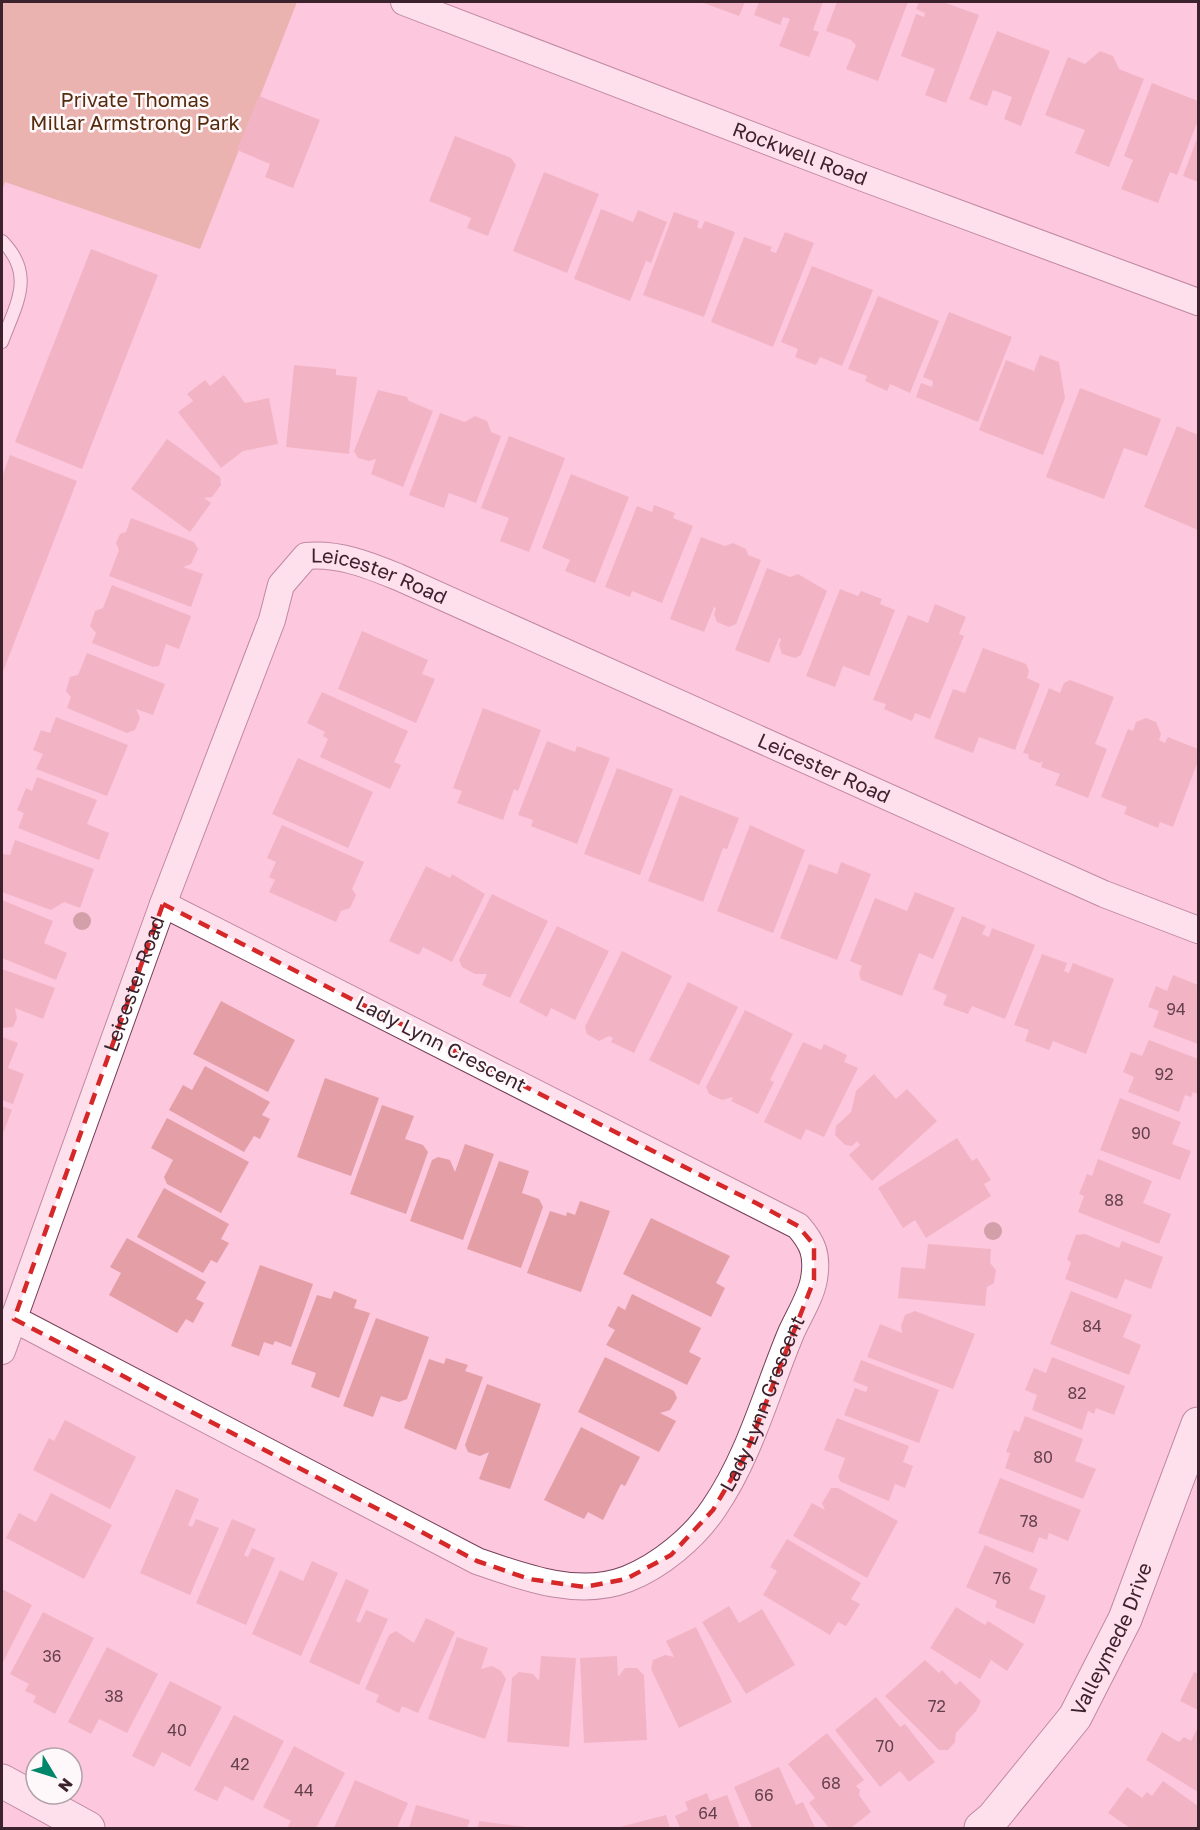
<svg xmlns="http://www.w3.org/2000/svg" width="1200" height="1830" viewBox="0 0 1200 1830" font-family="'Golos Text',sans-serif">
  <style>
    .green { fill: #d59b79 }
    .building { fill: #e49ea6 }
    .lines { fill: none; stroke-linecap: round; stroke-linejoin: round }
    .lane-casing { stroke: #753e58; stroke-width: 14 }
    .street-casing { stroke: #753e58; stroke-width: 28 }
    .secondary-casing { stroke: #753e58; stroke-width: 35 }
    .lane { stroke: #fff; stroke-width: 12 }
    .street { stroke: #fff; stroke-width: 26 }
    .secondary { stroke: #fff; stroke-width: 33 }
    .tree { fill: #a1716b }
    .marked { fill: none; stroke: #d62828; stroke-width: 4.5; stroke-dasharray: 12 8; stroke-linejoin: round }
    .labels { text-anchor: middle; stroke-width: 5; stroke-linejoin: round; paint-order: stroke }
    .number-label { font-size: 16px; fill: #65414b }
    .park-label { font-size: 20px; fill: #562b0d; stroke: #fff8fa }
    .street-label { font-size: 20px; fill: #3b222d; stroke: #fff8fa }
  </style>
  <rect width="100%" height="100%" fill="#fdc7de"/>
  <!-- green -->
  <path class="green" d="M2,2H297L200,249L5,182L2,190Z"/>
  <!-- building -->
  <path class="building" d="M701,2H745L739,16Z
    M759,2H823L813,30L819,32L809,57L779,46L790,19L783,17L780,25L754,15Z
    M837,2H908L878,81L846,69L856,45L851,40L826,31Z
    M919,2H943L979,15L946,103L925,95L935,69L901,56L916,14L924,17L925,13L916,9Z
    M997,31L1050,51L1021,126L1004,119L1012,97L993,90L987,106L969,99Z
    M1100,51L1113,56L1119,69L1144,79L1109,167L1075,153L1085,130L1045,115L1068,57L1085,64Z
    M1152,83L1198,101V120L1177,175L1170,172L1158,203L1121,189L1133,160L1124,156Z
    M259,96L320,120L293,188L265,177L270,164L237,150Z
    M455,136L511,158L516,165L488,236L467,228L471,218L429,201Z
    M1198,136V182L1183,176Z
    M544,172L599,194L567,273L513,251Z
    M601,209L633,222L638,210L667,222L651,263L646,261L630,301L574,279Z
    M674,212L699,221L697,227L701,229L705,221L735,232L704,317L643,295Z
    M785,232L814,243L773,347L711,322L744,237L772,247L770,251L776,253Z
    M91,249L158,275L82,469L15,442Z
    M812,266L873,290L842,366L820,357L816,365L795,357L798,349L781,342Z
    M878,296L939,321L910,393L890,384L887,391L865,381L867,376L848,369Z
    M949,312L1012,337L978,422L916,397L921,383L932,387L933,381L923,377Z
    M1040,355L1059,362L1065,398L1043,455L979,430L1006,360L1034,371Z
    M294,365L336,369V375L357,377L349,454L286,447Z
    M224,375L245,403L269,398L278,444L243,451L221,468L178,412L193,401L187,394L205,380L210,386Z
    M1080,388L1161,419L1147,456L1124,448L1104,499L1046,477Z
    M378,390L407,397L409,401L433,411L403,487L371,474L376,459L369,461L358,458L354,451Z
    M440,413L465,422L475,416L487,421L491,432L501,436L476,503L449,493L444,508L409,495Z
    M1177,426L1198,435V530L1144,507Z
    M509,436L565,458L529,552L500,541L509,518L481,508Z
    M167,439L220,477L221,485L212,497L204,498L211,503L190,532L131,489Z
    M10,455L77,481L2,674V477Z
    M571,474L629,497L595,583L565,571L570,560L542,548Z
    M654,505L675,513L673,518L693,526L662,603L632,591L630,597L605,587L637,506L652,512Z
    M131,518L194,542L198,549L191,564L183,567L203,574L191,607L109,576L119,550L116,543L120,534L126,532Z
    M701,537L725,546L733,543L746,549L748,555L761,560L736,624L729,627L717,622L714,614L716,608L714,607L704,632L670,619Z
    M767,568L790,577L798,574L827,591L801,655L795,658L782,654L779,645L781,639L779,638L769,663L735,650Z
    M112,585L191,616L179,649L166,644L159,666L153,667L92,643L96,633L90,626L95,611L103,608Z
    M840,589L858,596L861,591L882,599L880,604L895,610L869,676L843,666L835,687L806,676Z
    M935,604L966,617L959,634L964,636L930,719L915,713L912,721L884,709L886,704L873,700L908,615L928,623Z
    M362,631L428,660L422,674L435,679L416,723L338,689Z
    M983,648L1026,664L1029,671L1027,678L1040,684L1015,750L979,737L973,753L934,738L953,689L965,693Z
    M87,653L165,684L153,715L136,709L140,718L135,730L127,733L67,708L71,697L66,691L70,677L78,675Z
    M1070,680L1114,697L1095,744L1107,749L1088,798L1055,785L1060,774L1041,767L1043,761L1040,763L1029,759L1028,754L1023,753L1049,688L1060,693L1064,683Z
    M322,692L408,731L394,762L401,765L390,789L320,757L328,739L323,736L325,732L307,723Z
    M483,708L541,730L518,791L514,789L503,820L457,803L462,791L453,788Z
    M56,717L128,745L107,796L36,769L43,754L33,750L41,730L50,733Z
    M1146,718L1156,722L1161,734L1159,740L1165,743L1168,737L1198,749V761L1173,827L1160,822L1158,828L1124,814L1127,807L1101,797L1128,729L1133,731L1136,722Z
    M547,741L575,752L577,746L610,758L577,844L531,826L533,820L518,815Z
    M298,758L373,792L348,848L272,814Z
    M617,768L673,789L640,875L584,854Z
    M37,777L97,800L87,824L109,833L99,860L18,828L24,813L17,810L26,788L32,791Z
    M680,795L739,818L727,849L723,848L703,902L648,881Z
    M282,825L364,862L352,889L356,895L350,908L341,911L336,922L269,892L275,880L269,877L276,862L267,858Z
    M750,825L805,850L773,933L717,911Z
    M15,840L94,869L80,908L64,902L51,910L2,892V854L10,855Z
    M841,862L871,874L837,960L780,938L809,864L837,874Z
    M426,866L450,878L452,874L485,894L452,962L423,947L419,955L389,941Z
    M915,892L955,908L933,959L919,953L902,996L861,980L859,973L862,966L850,961L875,898L907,911Z
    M492,894L548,921L510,998L482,985L487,974H475L462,967L459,960Z
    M2,900L53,921L44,943L67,953L56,980L2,958Z
    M962,916L986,926L982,934L989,937L992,928L1035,945L1005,1019L972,1006L968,1014L943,1005L947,995L933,989Z
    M557,926L609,951L575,1020L551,1008L547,1017L519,1002Z
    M622,951L672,976L634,1053L611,1042L613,1038L609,1036L599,1041L587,1034L585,1027Z
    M1042,954L1067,963L1064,971L1069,973L1073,963L1114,979L1086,1054L1053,1041L1049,1050L1025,1041L1029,1030L1014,1025Z
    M2,969L55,988L43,1019L15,1008L17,1018L13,1027L2,1028Z
    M1173,975L1198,985V1044L1153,1027L1159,1011L1148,1007L1156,986L1167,991Z
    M688,982L738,1007L699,1085L649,1060Z
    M221,1001L295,1040L268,1092L193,1054Z
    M745,1010L793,1034L770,1080L774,1082L758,1114L731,1101L733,1097L722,1100L709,1094L706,1087Z
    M2,1037L18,1043L8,1068L24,1074L13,1104L2,1100Z
    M1149,1040L1198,1059V1094L1193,1092L1191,1097L1185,1095L1179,1112L1128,1092L1134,1077L1123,1072L1131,1052L1142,1056Z
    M803,1042L821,1050L824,1044L847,1055L844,1062L858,1068L824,1137L806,1129L801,1140L764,1122Z
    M205,1066L270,1102L262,1115L270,1119L260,1139L254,1136L244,1152L169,1110L183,1085L192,1090Z
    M874,1074L896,1099L907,1089L937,1121L872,1181L849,1155L860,1145L857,1141L852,1146L845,1145L835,1135L836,1126L851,1112L856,1091Z
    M325,1078L379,1098L351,1176L297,1157Z
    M1120,1098L1181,1122L1172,1144L1191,1151L1180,1180L1100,1150Z
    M382,1105L414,1116L405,1139L423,1145L428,1152L406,1214L350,1194Z
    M2,1106L12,1110L2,1136Z
    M167,1118L249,1162L221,1213L167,1184L164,1177L173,1160L151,1148Z
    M957,1138L972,1161L977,1158L991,1180L984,1184L991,1196L926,1238L915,1220L903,1228L878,1188Z
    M465,1144L494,1154L463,1240L410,1221L432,1160L438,1157L450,1160L455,1172Z
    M1098,1159L1152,1181L1143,1203L1171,1214L1159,1244L1078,1212L1084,1196L1079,1194L1087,1174L1092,1176Z
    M499,1161L529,1171L522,1193L539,1199L543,1207L521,1268L467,1249Z
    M164,1188L229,1224L221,1239L229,1243L217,1263L211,1260L203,1273L137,1237Z
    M580,1201L610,1211L581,1292L527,1273L550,1211L566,1216L567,1212L575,1215Z
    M651,1218L730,1256L716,1283L725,1288L711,1317L623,1274Z
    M1085,1234L1119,1248L1122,1241L1163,1257L1151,1289L1125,1279L1117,1299L1065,1279L1071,1263L1067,1259L1076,1235Z
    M127,1238L206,1282L196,1299L204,1303L193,1323L186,1319L177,1333L109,1295L121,1273L110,1267Z
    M928,1244L991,1249L990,1263L996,1270L994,1283L987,1287L985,1306L898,1298L901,1267L925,1269Z
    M260,1265L313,1284L291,1347L275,1341L273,1345L264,1342L259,1356L231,1346Z
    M334,1291L357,1300L354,1308L370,1313L339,1398L311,1387L316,1373L291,1364L317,1295L331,1299Z
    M1071,1291L1132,1315L1123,1337L1141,1345L1129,1375L1050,1344Z
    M632,1294L701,1328L689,1352L701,1358L687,1385L606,1345L615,1330L608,1326L618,1306L625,1310Z
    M915,1311L975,1334L953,1389L867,1357L880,1324L902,1333L901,1326L905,1315Z
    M376,1318L429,1337L407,1399L399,1402L381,1396L373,1417L343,1406Z
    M605,1357L674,1391L677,1398L670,1410L660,1413L676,1421L659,1452L578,1412Z
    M1052,1357L1125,1386L1114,1415L1096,1408L1094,1414L1088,1411L1082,1430L1032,1410L1037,1395L1025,1390L1034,1368L1046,1373Z
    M446,1358L468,1365L465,1371L483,1377L456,1450L404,1428L429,1359L444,1364Z
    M861,1360L939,1390L919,1443L844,1415L855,1388L866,1392L868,1387L853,1381Z
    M487,1384L541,1404L510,1489L479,1479L489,1452L480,1456L468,1452L465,1445Z
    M1025,1416L1083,1439L1075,1461L1096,1469L1083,1499L1005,1468L1010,1453L1006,1452L1014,1430L1019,1432Z
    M837,1418L909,1446L903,1462L913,1466L905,1488L895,1484L889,1501L841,1482L838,1477L845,1458L824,1450Z
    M65,1420L136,1457L110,1509L33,1470L49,1438L54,1441Z
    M581,1427L640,1457L625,1486L621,1484L603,1520L588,1512L584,1519L544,1500Z
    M1000,1478L1081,1510L1068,1541L1049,1533L1047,1540L1039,1537L1033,1553L978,1533Z
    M831,1488H838L898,1521L867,1578L793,1536L812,1503L825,1510L822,1503Z
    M176,1489L199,1499L188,1525L192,1527L196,1519L219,1528L190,1595L140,1573Z
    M51,1493L112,1525L84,1579L6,1538L19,1513L36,1522Z
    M232,1519L256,1529L244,1555L248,1557L252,1548L275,1558L246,1625L196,1603Z
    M787,1539L861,1583L851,1599L860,1604L846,1626L838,1622L830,1635L763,1595L777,1571L770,1567Z
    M985,1545L1038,1569L1029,1589L1046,1596L1034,1624L995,1607L997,1601L966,1587Z
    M312,1561L338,1573L301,1656L252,1634L280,1570L303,1581Z
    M346,1579L369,1590L356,1621L360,1623L366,1610L388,1619L359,1685L309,1662Z
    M2,1589L32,1605L2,1664Z
    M729,1606L739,1623L762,1609L795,1665L746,1694L702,1622Z
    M956,1607L985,1625L988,1621L1024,1644L1007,1671L991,1660L980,1679L930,1648Z
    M43,1612L94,1638L55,1714L33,1702L36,1696L25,1691L29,1684L10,1674Z
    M426,1618L455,1632L418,1713L402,1706L399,1713L376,1702L379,1695L365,1689L389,1635L396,1631L414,1643Z
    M696,1627L732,1702L679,1728L651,1669L653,1660L665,1655L674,1657L666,1641Z
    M457,1637L488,1648L481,1669L492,1666L501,1671L506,1679L485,1739L428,1719Z
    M107,1647L158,1674L127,1733L99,1719L91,1734L68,1722Z
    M541,1656L576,1658L569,1747L507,1742L512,1678L519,1672L533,1674L539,1681Z
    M617,1656L618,1677L625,1668H637L644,1675L647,1740L584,1743L580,1658Z
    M925,1660L939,1673L942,1670L956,1685L960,1681L981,1701L976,1711L956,1733L955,1742L948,1750H939L885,1696Z
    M1194,1672L1198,1674V1710L1180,1701Z
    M170,1681L222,1707L190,1767L162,1752L154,1767L132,1756Z
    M876,1697L900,1727L905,1724L935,1762L909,1782L900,1771L880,1787L835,1730Z
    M234,1715L284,1741L253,1801L225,1786L217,1801L194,1790Z
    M1198,1727V1792L1146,1760L1162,1732L1179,1742L1184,1737L1191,1741Z
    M827,1733L864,1780L856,1786L860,1790L859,1795L871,1812L851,1828H829L809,1803L815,1798L788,1764Z
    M294,1746L345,1773L316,1828H287L291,1821L263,1807Z
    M779,1767L796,1805L803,1802L815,1828H752L734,1787Z
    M355,1780L408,1803L397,1828H334Z
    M1163,1781L1198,1806V1828H1130L1108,1813L1127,1787L1142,1798L1147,1792L1152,1796Z
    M707,1793L710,1801L727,1795L740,1828H680L675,1816L688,1810L685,1802Z
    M416,1805L470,1820L467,1828H409Z
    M666,1815L670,1828H616Z
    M479,1821L527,1827L526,1828H478Z"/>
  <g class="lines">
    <defs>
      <path id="lane" d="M2,241C36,275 16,304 2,342"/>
      <g id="street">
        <path id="s1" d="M404,2L858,176L1198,302"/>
        <path id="s2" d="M14,1319L477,1561C523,1577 578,1598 627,1579C660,1566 694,1538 714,1508C750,1455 766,1393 791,1333C798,1317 811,1297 814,1279C818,1255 813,1243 798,1226L163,904"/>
        <path id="s3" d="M2,1351L163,904L272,620L281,585L306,556C339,553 368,565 398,577L1104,894L1198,930"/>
      </g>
      <g id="secondary">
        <path d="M2,1781L88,1828"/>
        <path id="s4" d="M981,1828L993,1818L1075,1717L1125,1619L1198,1424"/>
      </g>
    </defs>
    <!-- lane casing -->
    <use href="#lane" class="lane-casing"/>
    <!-- street casing -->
    <use href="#street" class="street-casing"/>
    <!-- secondary casing -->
    <use href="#secondary" class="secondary-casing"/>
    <!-- lane -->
    <use href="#lane" class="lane"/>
    <!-- street -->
    <use href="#street" class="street"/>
    <!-- secondary -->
    <use href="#secondary" class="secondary"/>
  </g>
  <!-- trees -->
  <g class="tree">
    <circle cx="82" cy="921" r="9"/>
    <circle cx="993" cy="1231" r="9"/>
  </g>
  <!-- marked area -->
  <path d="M0 0H1200V1830H0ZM163,904L756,1203L798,1226L814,1245V1280L745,1456L713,1510L671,1555L626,1579L584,1587L529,1579L477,1561L14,1319Z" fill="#fdc7de" fill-opacity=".55" fill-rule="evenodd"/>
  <path class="marked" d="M163,904L756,1203L798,1226L814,1245V1280L745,1456L713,1510L671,1555L626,1579L584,1587L529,1579L477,1561L14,1319Z"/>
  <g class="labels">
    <!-- number labels -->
    <g class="number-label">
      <text x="1176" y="1015">94</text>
      <text x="1164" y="1080">92</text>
      <text x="1141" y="1139">90</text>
      <text x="1114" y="1206">88</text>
      <text x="1092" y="1332">84</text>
      <text x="1077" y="1399">82</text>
      <text x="1043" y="1463">80</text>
      <text x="1029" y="1527">78</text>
      <text x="1002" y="1584">76</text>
      <text x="52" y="1662">36</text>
      <text x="114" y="1702">38</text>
      <text x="937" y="1712">72</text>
      <text x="177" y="1736">40</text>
      <text x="885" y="1752">70</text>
      <text x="240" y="1770">42</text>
      <text x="831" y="1789">68</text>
      <text x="304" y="1796">44</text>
      <text x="764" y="1801">66</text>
      <text x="708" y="1819">64</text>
    </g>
    <!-- park labels -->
    <g class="park-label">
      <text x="135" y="107">Private Thomas<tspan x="135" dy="23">Millar Armstrong Park</tspan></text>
    </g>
    <!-- street labels -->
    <g class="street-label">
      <text dy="7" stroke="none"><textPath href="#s1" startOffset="424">Rockwell Road</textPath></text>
      <text dy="7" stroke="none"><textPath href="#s3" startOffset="930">Leicester Road</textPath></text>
      <text dy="7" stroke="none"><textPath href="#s3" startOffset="1416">Leicester Road</textPath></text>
      <text dy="7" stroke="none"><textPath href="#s3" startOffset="390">Leicester Road</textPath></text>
      <text transform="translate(441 1044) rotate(27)" y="7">Lady Lynn Crescent</text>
      <text dy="7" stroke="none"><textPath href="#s2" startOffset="906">Lady Lynn Crescent</textPath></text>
      <text dy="7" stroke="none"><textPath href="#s4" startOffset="232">Valleymede Drive</textPath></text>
    </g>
  </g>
  <!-- border -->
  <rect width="1200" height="1830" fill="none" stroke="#3b222d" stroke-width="6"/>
  <!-- north arrow -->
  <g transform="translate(54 1776) rotate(128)"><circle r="28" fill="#fff8fa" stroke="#b1a2a8" stroke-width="1.5"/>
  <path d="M0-4.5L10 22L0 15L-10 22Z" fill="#00866a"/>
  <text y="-9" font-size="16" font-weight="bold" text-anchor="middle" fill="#3b222d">N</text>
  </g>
</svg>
